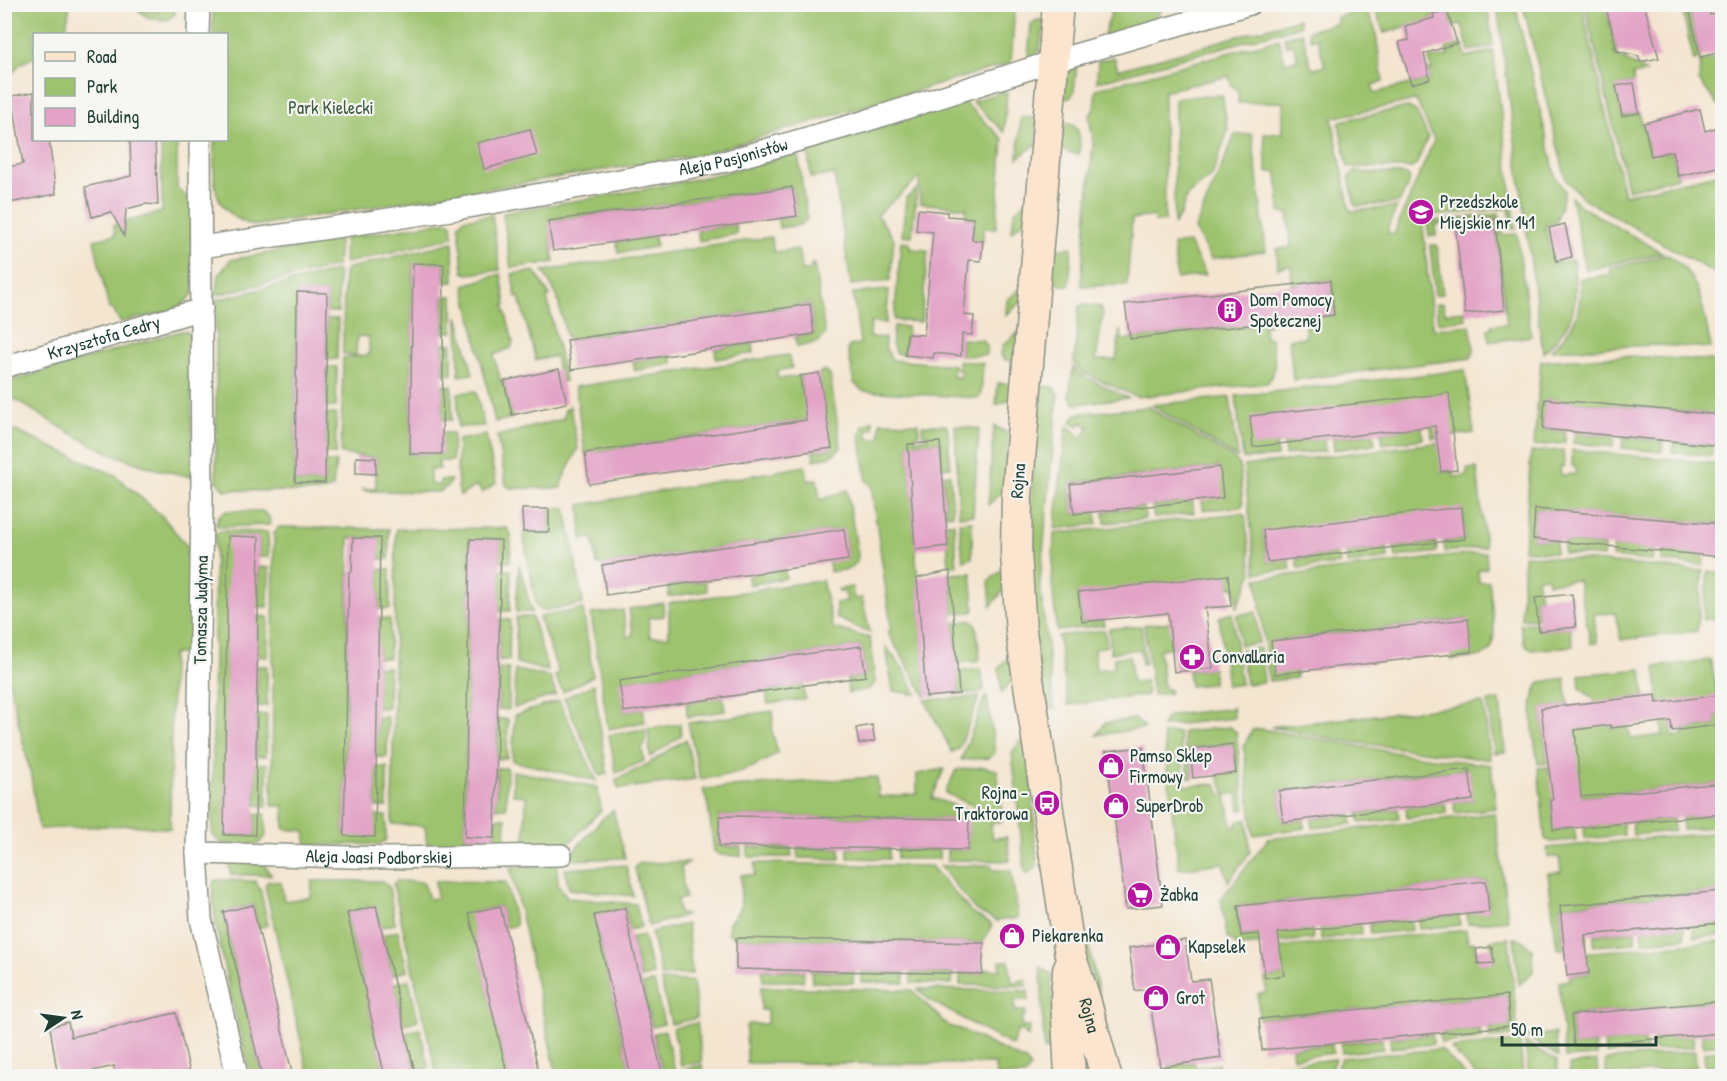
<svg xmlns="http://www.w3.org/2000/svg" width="1727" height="1081" viewBox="0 0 1727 1081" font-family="'Patrick Hand',sans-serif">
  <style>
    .green { fill: #9ec36e; stroke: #5e8051; stroke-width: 1.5; fill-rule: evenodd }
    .building { fill: #e3a4c7 }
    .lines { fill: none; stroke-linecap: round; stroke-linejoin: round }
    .street-casing { stroke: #8a9182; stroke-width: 24 }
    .secondary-casing { stroke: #8a9182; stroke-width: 33 }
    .street { stroke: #fff; stroke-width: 21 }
    .secondary { stroke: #fbe5cf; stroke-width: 30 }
    .labels { text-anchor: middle; stroke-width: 4.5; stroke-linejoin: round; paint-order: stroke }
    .park-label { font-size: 18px; fill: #3f5e42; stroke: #f6f6f2 }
    .street-label { font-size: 18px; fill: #1f3d34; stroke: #f6f6f2 }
    .poi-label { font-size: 18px; fill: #1f3d34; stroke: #f6f6f2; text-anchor: start }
  </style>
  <rect width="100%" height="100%" fill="#f6f6f2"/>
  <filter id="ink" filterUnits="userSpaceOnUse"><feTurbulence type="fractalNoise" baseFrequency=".0167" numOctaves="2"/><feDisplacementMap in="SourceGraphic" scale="12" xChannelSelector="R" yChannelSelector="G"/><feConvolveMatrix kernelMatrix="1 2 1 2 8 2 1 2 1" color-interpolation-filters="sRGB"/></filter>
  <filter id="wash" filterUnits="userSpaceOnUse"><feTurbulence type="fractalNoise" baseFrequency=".008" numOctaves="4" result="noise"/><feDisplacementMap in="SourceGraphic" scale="24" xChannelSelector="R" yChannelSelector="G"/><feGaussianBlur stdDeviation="1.35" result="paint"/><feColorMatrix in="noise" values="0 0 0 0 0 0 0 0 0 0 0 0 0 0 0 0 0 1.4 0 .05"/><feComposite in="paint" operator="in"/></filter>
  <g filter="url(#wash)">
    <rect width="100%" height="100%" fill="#f4e5d0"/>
    <!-- green -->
    <path class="green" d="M5,4L70,5L65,34H34V57L20,64L5,82Z
      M1379,4L1487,5L1493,46L1469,51L1462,24L1452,27L1447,10L1433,14L1434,18L1384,33L1374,6Z
      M157,5H175V14L167,20L148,18L137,9L157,12Z
      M213,5H1015L1011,63L703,154L253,226C207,208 215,182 214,140H226V34H213Z
      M1114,5H1163C1152,32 1130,30 1103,37Z
      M1497,5H1515L1556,178L1565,191L1556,222L1545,226L1554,263L1573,260C1578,306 1577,320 1543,353Z
      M1523,5H1582L1624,195L1722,173V297L1718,275L1584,199L1566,180Z
      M1585,5H1605L1617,51L1613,53L1646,72L1633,75L1634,83L1617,86L1622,116L1639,113L1651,155L1672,151L1678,177L1628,190Z
      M1681,5H1688L1700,57L1694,61Z
      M1362,9L1363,13L1367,12L1375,28L1383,82L1372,85L1374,93L1430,79L1428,71L1432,69L1429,59L1448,56L1446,49L1462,44L1466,57L1493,51L1516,229H1512L1509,208L1422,217L1433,329L1470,325L1474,349L1471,358L1293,380L1289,339L1306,337L1304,318L1334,315L1331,280L1292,284L1291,265L1278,268L1277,249L1291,247L1288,213H1280L1277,172H1267L1264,134L1283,133V102L1238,103V91L1231,84L1229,76L1164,91L1165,221L1155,222L1154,216L1132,219L1127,285L1081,286L1093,142L1089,116L1094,109L1096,89L1279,39L1285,63L1298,59L1293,44L1286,46L1284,37L1302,33L1312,69L1325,66L1317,38L1310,40L1308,31L1337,23V17ZM1416,100L1434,140L1394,234H1389L1388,227L1397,207L1350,211L1332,118Z
      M1299,19L1300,26L1097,82L1098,61L1114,57L1118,70Z
      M1037,20L1046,21L1039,51L1028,59L1031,24Z
      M1722,56V103L1718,105L1699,81L1700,62Z
      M1077,64L1074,92L1070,98L1061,99L1064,77Z
      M1002,92L1007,93L1004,132L972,101Z
      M1222,95L1228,130L1212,176L1187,195L1181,214L1174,224L1175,100L1180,97Z
      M964,102L1003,139L996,228H983V241L972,240L974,219L966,217V208L920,203L919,178L877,215L894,239L890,281L851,285L834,174L811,178L808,150Z
      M1408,107L1416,111L1428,137L1416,165L1411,168L1348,167L1339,124L1341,121Z
      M1021,117L1038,119L1036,144L1018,158Z
      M1060,121C1081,124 1081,134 1079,154L1069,153L1061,147Z
      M1252,134L1266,251L1211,259L1195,229L1235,135Z
      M161,140H177V188L192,202L194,292C180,316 145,316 120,322L112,308L109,309L94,240L115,235L114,225L162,212Z
      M791,154H798L807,219L800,225L779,228L778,219L797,216L792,187L549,221L554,262L511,268L503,213C600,196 697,184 791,154Z
      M1355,172L1402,174L1408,175L1410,180L1399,203L1355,206L1349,176Z
      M917,189L912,236L902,235L906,198Z
      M1571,197L1582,207L1663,253L1586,270Z
      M1028,200L1029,217L1012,231L1014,212Z
      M1499,214L1502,235L1517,234L1531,336L1489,342L1488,329L1492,328L1491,325L1507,324L1495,219L1435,225L1436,236H1429L1427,222Z
      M492,215L500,270L468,274L463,272L459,224L464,219Z
      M448,221L452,224L453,237L347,263L344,261L345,238Z
      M735,225L737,234L699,241L697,230Z
      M654,236L656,247L618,253L617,242Z
      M771,237L774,252L798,249L802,271L811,270V264H814L825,334L818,342L797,347L795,337L814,334L810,304L567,340L557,296L543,271Z
      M339,240L337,266L216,295L219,275L230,260Z
      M901,241L910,242V249L928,250L921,322L894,320Z
      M453,242L454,282H444V264H413L410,454H441L442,433H453L452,461H438L440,469L430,470V484L440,485V480H451L448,486L439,492L366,491L362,489H376V458L341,454L343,358L369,355V337L357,336L356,355L343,354L344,274L346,269Z
      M1189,243L1206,275L1177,279L1173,245Z
      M1430,245H1437L1443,294L1435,295Z
      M1072,247L1069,286L1056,284L1050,278L1048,253L1055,249Z
      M1668,255C1703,277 1703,311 1711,348L1655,345L1551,350C1575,328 1582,312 1580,279L1611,274L1610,268Z
      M336,271L338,272V312H327V293H297L295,482L325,483V462H336L333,488L318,492L225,490L216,480V300Z
      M535,271L550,296L547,297L565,381L560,382L555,356L536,360L519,297H516L512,274Z
      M501,274L506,305L504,306L513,342L511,348L494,355L501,382L504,381L512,415V418L495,422L464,285Z
      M1024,286L1022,301L1006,315L1007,300Z
      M889,290L886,323L871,322L870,337L885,338V347L892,360L954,365L953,377H961V371L957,370L958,361L983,363L981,395L978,398L863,391L854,383L848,349L849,346L860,344L853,293Z
      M444,296H453V332H443Z
      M1443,303L1445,313L1465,311L1466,319L1438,323L1436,304Z
      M1085,305L1101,307L1103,313L1096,360H1116L1120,330L1122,340L1269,323V325L1264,326L1265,338H1271C1273,352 1280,372 1267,383L1137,397L1081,372L1074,363L1079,306Z
      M458,316L473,374L459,376Z
      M327,319H338L337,359L327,360Z
      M894,326L907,327L905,355L896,353L892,344Z
      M181,331L188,332L191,340L192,477C175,473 158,470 142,465C92,449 48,420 5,393L4,383Z
      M1020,331L1017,361L1005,360L1001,355L1003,345Z
      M962,339L982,340L987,346L986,355L961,356Z
      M443,343L452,344V374H443Z
      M753,343L754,353L716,359L715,349Z
      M671,355L673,364L635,371L633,361Z
      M788,355L792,368L777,371L778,379L800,376L802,391L821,388L819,373L825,370L830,375L841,448L831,456L814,460L813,451L831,448L826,417L585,453L575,387Z
      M1625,356L1722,361V415L1546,399L1543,429L1565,432V443L1534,446L1541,361Z
      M327,367H337L336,407H326Z
      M1073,367L1079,374L1128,398L1075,404L1069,395Z
      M1465,370L1474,433L1432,438L1431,426L1276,444L1277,457L1243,459L1236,396Z
      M998,383L1015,384L1010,400L996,405Z
      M443,385L452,386V420H442Z
      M1037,386L1053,387L1058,394L1040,583L1054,709L1044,701L1027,588Z
      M476,391L484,426L458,427V393Z
      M1230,397L1238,458L1151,405Z
      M570,406L578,448L562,481V488H510L506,485L497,436L563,419L565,410Z
      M1148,407L1232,457L1239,464L1243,505L1240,507L1203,510L1202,500L1219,467L1070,483L1074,514L1096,512L1097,524L1055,529L1066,431L1068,426L1081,438L1089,427L1081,422L1078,426L1071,421L1076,414Z
      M326,414H336V454H325Z
      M873,420V429H868V439H880V422L918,423L919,434L915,435V439L928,438L927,435H923L922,425H946L948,430L950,467L942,468L940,442L908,444L926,697L888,633L891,627L871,484L867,482L860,435L863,426Z
      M4,426L115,475L162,516L193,553L190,654H172L170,829L131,825L39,829L31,776L5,665Z
      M955,426L979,429L973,515L959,516Z
      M994,426L1008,433L1007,488L988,505Z
      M1422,427L1423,439L1383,444L1381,432Z
      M1373,433L1375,444L1334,450L1333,438Z
      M1575,433L1614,436L1613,447L1573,443Z
      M486,435L496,483L482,493L477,485L460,496C455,481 458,457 458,440Z
      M1624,437L1663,441L1662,452L1622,448Z
      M1324,439L1325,451L1285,455L1284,443Z
      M1453,441L1441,472L1453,471L1454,477L1467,475V469L1477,468L1485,547L1445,552L1444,542L1465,539L1462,508L1263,531L1267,562L1289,560L1291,569L1256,573L1244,466Z
      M1673,442L1713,445L1711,456L1672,452Z
      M1563,450L1564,466L1560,467L1561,475L1576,474L1575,466H1572V450L1722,464V524L1535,509L1533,539L1556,541L1555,553L1524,550L1531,452Z
      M805,466L808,481L817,479L820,500L847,490L858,555L857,562L849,569L830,572L829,562L848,559L843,529L602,565L597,564L593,538L582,539L580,505Z
      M950,474L953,514L946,515L943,475Z
      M1192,501L1194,513L1154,518L1152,506Z
      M1144,507L1145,519L1105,523L1104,511Z
      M566,508L583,604L541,611L536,605L523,532H549V509Z
      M225,511H262L269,517L270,525L219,527L216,525L218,517Z
      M1240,513L1245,515L1252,574L1237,607L1235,587H1229L1228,576L1078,593L1082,622L1104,620L1105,625L1057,631L1052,584L1054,534Z
      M972,521V558L963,561L959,522Z
      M946,523H954L957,566H949Z
      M279,527L389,529V559H379V538H349L344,835L375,816H386V840L379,844L307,845L305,831L284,829V806H272L274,533Z
      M507,528L511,535L510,562L500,561V540H470L465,837L495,838L496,818H506L505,840L501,845L427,846L425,826L392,824L396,529Z
      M220,531L267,532L268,535L269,557H259V537L229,536L225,835H255V814H265L266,836L258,844H222L212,835L215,535Z
      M1564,542L1604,546L1603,557L1563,553Z
      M1436,543L1437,552L1396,557L1394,547Z
      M1613,546L1653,550L1652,561L1612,557Z
      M1387,548L1388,558L1347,564L1346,553Z
      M1663,551L1704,555L1703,565L1662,562Z
      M1486,552L1487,568L1478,570L1479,582L1489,581C1490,595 1499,643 1489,652C1479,659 1463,658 1451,660V654L1467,619L1272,641L1296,671V678L1269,681L1257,579Z
      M1338,554L1340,564L1298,568L1297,559Z
      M1524,555L1703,571L1697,631L1621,640L1615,613L1594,614L1597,643L1591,644L1578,580L1548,583L1547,577L1537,578L1540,598H1535L1537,618L1521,619Z
      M519,564L532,612H516Z
      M259,567L269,568L268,607H258Z
      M379,569H390V609H379Z
      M784,569L786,578L749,585L748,574Z
      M1003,569L1005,588L991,606L989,581Z
      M500,570H511L510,611H499Z
      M1708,571L1722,573V632L1720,633L1718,618L1703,620Z
      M971,573L974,609L972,612L953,613L950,574Z
      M822,580L833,628L870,638L875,683L869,689L848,693L847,679L866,676L861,646L620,681L624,712L643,709L645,722L608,729L591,614L623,610L627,637L633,635L629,609L663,603L664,616L648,618L650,637L669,636V603Z
      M705,581L707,591L669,597L668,586Z
      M852,587L854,599L862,598L870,633L836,618V603L847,601L845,592H839L838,589Z
      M583,609L593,676L563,692L555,676L559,674L539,617Z
      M1256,612L1259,643L1240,645L1237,615Z
      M1232,613L1241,684L1227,686L1219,617Z
      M258,616L268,617V657L257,656Z
      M516,617H532L548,671L516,663Z
      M378,618L390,619L389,658H378Z
      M499,619L510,620L509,660H499Z
      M971,620L976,625L980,657L977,662L957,663L954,623Z
      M1192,620L1185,634L1170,636L1171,647L1159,650L1164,689H1169L1170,693L1153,695L1144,625Z
      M1538,623L1539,631L1570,627L1573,646L1532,650L1524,643L1520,624Z
      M1141,626L1145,663L1142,664L1140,649L1111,653L1109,629Z
      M1105,630L1107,646L1094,649L1096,670L1114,668V658L1130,656L1132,682L1146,681L1147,695L1068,705L1058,636Z
      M886,647L904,670L916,694L893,691Z
      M1260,648L1264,682L1246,684L1241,650Z
      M1011,654L1016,675L1002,693L999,668Z
      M1710,660L1720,703L1668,702L1673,737L1684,735L1683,730L1716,725L1715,716L1722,715V783L1551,800L1554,830L1574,828L1576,840L1551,842L1545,839L1538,768L1548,767L1550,775L1570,731L1588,728L1603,707L1580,688L1579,675L1642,669L1645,696L1608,701L1611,728L1628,726L1631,739L1663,735L1655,667Z
      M257,666H267V706H257Z
      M377,667H389L388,708H377Z
      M1213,668V684L1190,686L1188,671Z
      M498,669H509V710L498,709Z
      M981,669L984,689L981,692L959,694L957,672Z
      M515,670L550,677L556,695L514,708Z
      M1565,678L1568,705L1541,708L1548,763L1538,764C1535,738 1525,705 1540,682Z
      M594,684L607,774L600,776L564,698Z
      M803,685L805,699L768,704L766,691Z
      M723,697L725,711L688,717L686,703Z
      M979,697L959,749L952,752L925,700Z
      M985,697H987L995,753L989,758L961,760Z
      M1500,700L1505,752L1494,753L1488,702Z
      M559,701L597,781L512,761L515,715Z
      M1482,703L1484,706L1490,760L1345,741L1271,727Z
      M1233,708L1234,718L1162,726L1166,718L1172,715Z
      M773,711L772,732L778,752C759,769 725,777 700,779L688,723Z
      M257,715H267L266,756H256Z
      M377,717H388L387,757H376Z
      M498,719H508L507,758L497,759Z
      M1136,719L1145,728L1097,735L1105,723Z
      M680,724L681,736L650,757L648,729Z
      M1230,727L1236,732L1245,809L1240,810L1238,793L1226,795L1232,827H1237V822L1247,819L1250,852L1228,882L1223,863L1179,869L1163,734L1179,732L1185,786L1216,784L1221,795L1226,794L1217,775L1236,773L1233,744L1190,749L1193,778H1189L1183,732Z
      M645,729V745L642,746L644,761L616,773L609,735Z
      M1261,729L1410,755L1491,765L1496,808L1455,813L1454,802L1473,800L1468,769L1279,791L1283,822L1304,820L1305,828L1253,835L1244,746L1252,730Z
      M1025,736L1032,786L1037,866L1028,874L1025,873L1012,752Z
      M686,739L695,779L618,789L616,780L648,764Z
      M256,764H267V806L256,805Z
      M376,767H387V807H376Z
      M983,767L997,770L1003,816L978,808L945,793L956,770Z
      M497,768H507L506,808H496Z
      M944,769L932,798L1003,822L991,824L992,838L1007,837L1010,861L947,860V850H968V819L719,816V846L741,847V856L720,855L714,851L708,806L703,789L877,777L879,797L917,794V774Z
      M513,771L597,787L601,810L561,851L560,843H544V851L532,848L525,839L526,796L513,795Z
      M1445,803L1447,813L1407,818L1406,808Z
      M1398,809L1399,819L1360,823L1358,814Z
      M613,810L625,858L566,860L602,819Z
      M1495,813L1508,920L1468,924L1467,914L1489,911L1486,881L1238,906L1241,936L1263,934L1264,944L1238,946L1227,937L1221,899L1268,839Z
      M1351,814L1352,824L1313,828L1312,819Z
      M1722,814V826L1682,830V818Z
      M1673,819L1674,831L1633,835L1632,823Z
      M1623,823L1624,835L1585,839L1584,827Z
      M1722,832V891L1560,906L1563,937L1586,935V947L1557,949L1548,873L1561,872L1559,857H1548L1547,848Z
      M748,847L791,848L792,857H748Z
      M798,848H840V859L798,858Z
      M848,848L889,849V859L848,858Z
      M897,849L939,850V859H897Z
      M228,860L262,861L271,875H231Z
      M690,862L681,867L685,898L677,900L679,914L687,915L649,926L635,868L639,863Z
      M755,863L931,866L971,912L992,925L983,943L736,938L728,933L729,923L741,907V875H755Z
      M557,865L558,885L568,898L636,904L641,927L629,930L625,908L594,915L631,1076H557L510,867Z
      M626,865L633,896L569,889L565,869Z
      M991,865L994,870H1011L1018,918L996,921L975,910L940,866Z
      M215,880L255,881L260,888L268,925L258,928L253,905L223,912L262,1076H251C244,1048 203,898 215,880Z
      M268,881L281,882L284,901L311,897L312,881H382L389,887L395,924L381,927L376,906L347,913L385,1076H309L265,886Z
      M396,881L423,882L429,899L437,898L435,881L506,882L516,925L505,928L500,906L470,913L508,1076H437L393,884Z
      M1459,915L1460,925L1419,929V919Z
      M1411,919L1412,930L1370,934L1369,924Z
      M1722,923V935L1694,937L1692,925Z
      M687,924L692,974L661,976L651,932Z
      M1361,924L1362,934L1321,939L1320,928Z
      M1684,926V938L1643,942V930Z
      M1312,929L1313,939L1272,943L1271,933Z
      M1466,930L1468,943L1474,942L1479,964L1494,962L1490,940L1509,938L1518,1035L1490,1038L1489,1028L1510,1026L1507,995L1259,1019L1258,994L1266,993L1265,978L1283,975L1262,949Z
      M398,931L407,971L392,975L383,935Z
      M1635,931V943L1594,946V935Z
      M643,935L653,975L641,978L631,937Z
      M1514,938L1521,939L1532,949L1533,972L1519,985Z
      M1087,940L1108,1034L1083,948Z
      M1722,941V1001L1571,1015L1574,1046L1595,1044L1597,1056L1565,1058L1559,982L1570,980V976L1589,973L1588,965H1583L1580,953Z
      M1000,961H1009L1012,983L1026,979L1027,986L960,985V974H982V969L1000,970Z
      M1041,967L1051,974L1056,1048L1044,1050Z
      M762,970L804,971L803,981H763Z
      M811,971L854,972L853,983L812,982Z
      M861,972L904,973V983L861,982Z
      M911,973L953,974L952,984L911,983Z
      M409,980L418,1020L404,1024L394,983Z
      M661,981H693L697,1018L671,1024Z
      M654,982L664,1024L652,1027L642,985Z
      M761,987L912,990L948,1026L960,1029L1027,1062L1030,1068L1025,1076H996L995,1064L747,1063L746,1027L748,1024H767V1010H761Z
      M918,989L1028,991L1029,1000H1015V1011H1026L1025,1017H1022V1027H1029L1028,1037L1022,1031L1018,1030L1012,1046L929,1000Z
      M697,1023L702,1062L681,1066L673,1028Z
      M420,1029L429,1068L415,1072L406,1032Z
      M1480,1029L1481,1039L1441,1043L1440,1033Z
      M665,1031L675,1072L663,1075L653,1033Z
      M1555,1033L1558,1057L1526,1036Z
      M1722,1033V1044L1703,1046L1702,1034Z
      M1432,1034L1433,1044L1391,1048L1390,1038Z
      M1693,1035L1694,1047L1654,1050L1653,1039Z
      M1382,1039L1383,1049L1342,1053L1341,1043Z
      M1645,1040L1646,1051L1606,1054L1604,1043Z
      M1520,1041L1523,1076H1476L1451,1048Z
      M1525,1042L1557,1061L1558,1076H1529Z
      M1332,1044L1333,1053L1293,1058L1292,1048Z
      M1441,1049L1466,1076H1334L1341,1058Z
      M1722,1050V1064L1705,1066L1704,1052Z
      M1695,1051L1696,1067L1607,1076L1605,1060Z
      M1335,1059L1328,1076H1263V1067Z
      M1597,1061L1598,1076H1570L1569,1065Z
      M1194,1062L1196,1068L1218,1064L1219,1069L1171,1076L1169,1066Z
      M702,1065L704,1076H683L682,1070Z
      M1250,1069L1256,1076H1204Z"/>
    <g id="blocks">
      <!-- building -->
      <path class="building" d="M1605,4H1644L1659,58L1640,62L1639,56L1617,51Z
        M1688,4H1708L1710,15L1722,12V52L1700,57Z
        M1447,10L1457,43L1424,54L1430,79L1411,84L1399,42L1409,40L1405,26L1434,18L1433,14Z
        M1634,83L1639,113L1622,116L1616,86Z
        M34,92V140H49L56,194L4,204V168L23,164L12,96Z
        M1700,109L1705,131L1722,126V166L1678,176L1672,151L1651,156L1644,123Z
        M530,129L537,155L484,169L477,143Z
        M130,140H155L158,205L146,204L126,209L124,236L111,212L92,217L85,187L131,176Z
        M792,187L797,216L553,251L548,221Z
        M918,209L947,212V216L974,218L972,240L983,241L981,261L969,260L964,315L974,316L972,335L962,334L961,356L934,353L933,358L905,355L907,334L924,335L933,232L916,230Z
        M1495,219L1504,310L1465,314L1455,223Z
        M1565,224L1572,257L1556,261L1549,228Z
        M413,263L444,264L442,454H410Z
        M1331,280L1334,315L1130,339L1125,304Z
        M297,292L327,293L325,483L295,482Z
        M810,304L814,334L571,370L567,340Z
        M559,369L567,403L512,415L504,381Z
        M819,373L832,448L589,484L585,453L806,420L800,376Z
        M1449,393L1457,470L1441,472L1435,426L1253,447L1250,416Z
        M1545,399L1722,415V446L1543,429Z
        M940,442L948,546L915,550L908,444Z
        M356,457L376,458V474L356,473Z
        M1220,467L1223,498L1074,514L1070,484Z
        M1462,507L1465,539L1267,562L1263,530Z
        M522,509H549V532H523Z
        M1535,509L1722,524V557L1533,539Z
        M844,529L848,560L606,595L602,565Z
        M228,536L259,537L255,835H224Z
        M353,538H380L375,837L344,836L349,572H352Z
        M470,539L501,540L495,838L465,837Z
        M950,571L959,694L926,697L917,578Z
        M1228,575L1231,606L1205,608L1213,668L1174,672L1168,613L1082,622L1078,592Z
        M1572,594L1576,627L1539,631L1535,598Z
        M1468,619L1472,652L1275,674L1271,641Z
        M861,646L866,676L624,712L619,681Z
        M1656,695L1657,703L1719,695L1722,715L1715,716L1717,725L1672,731L1671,721L1611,728L1610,725L1575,730L1581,797L1722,783V814L1553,830L1551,800H1553L1541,708Z
        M872,725L875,741L859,744L856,728Z
        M1233,744L1236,773L1193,778L1190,749Z
        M1143,747L1163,905L1126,909L1106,751Z
        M1469,769L1473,800L1283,822L1279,791Z
        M719,816L969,819L968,850L719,846Z
        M1486,881L1489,912L1278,933L1284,975L1265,978L1259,934L1241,936L1238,906Z
        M1722,891V923L1585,935L1589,973L1567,976L1560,906Z
        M253,905L258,928L293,1077H262L223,912Z
        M376,906L394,983L416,1077H385L347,913Z
        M500,906L517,976L540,1077H508L469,913Z
        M625,908L629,930L663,1077H631L594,915Z
        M736,938L984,943L982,974L736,969Z
        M1185,940L1191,981L1209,979L1221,1058L1160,1067L1148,989L1135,991L1129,948Z
        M1492,947L1494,963L1478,964L1476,949Z
        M1507,995L1510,1026L1262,1050L1259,1019Z
        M1722,1001V1033L1574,1046L1571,1015Z
        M176,1013L191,1077H115L114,1066L80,1074V1077H58L50,1027L68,1022L71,1037Z"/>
    </g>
  </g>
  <g filter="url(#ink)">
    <use href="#blocks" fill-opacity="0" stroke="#8a9182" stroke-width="1.5"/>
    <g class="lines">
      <defs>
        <g id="street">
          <path d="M198,34L199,4"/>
          <path d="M200,140L202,498L197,853L201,919L237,1076"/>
          <path id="s1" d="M201,247L457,209L727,161L859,123L1054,61L1250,4"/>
          <path id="s2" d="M4,367L202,309"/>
          <path id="s3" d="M197,853L388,858L561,855"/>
        </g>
        <g id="secondary">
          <path id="s4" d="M1058,4L1017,496L1016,552L1021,632L1070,955L1084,996L1106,1076"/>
          <path d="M1068,970L1066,999L1070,1076"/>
        </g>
      </defs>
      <!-- street casing -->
      <use href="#street" class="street-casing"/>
      <!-- secondary casing -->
      <use href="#secondary" class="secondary-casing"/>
      <!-- street -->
      <use href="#street" class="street"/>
      <!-- secondary -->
      <use href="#secondary" class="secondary"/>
    </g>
  </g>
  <!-- icons -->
  <defs>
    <symbol id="school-disc" viewBox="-11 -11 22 22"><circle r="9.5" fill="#b5179e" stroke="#f6f6f2"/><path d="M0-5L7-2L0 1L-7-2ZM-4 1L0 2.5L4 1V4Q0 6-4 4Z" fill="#fff"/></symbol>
    <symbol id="building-disc" viewBox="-11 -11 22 22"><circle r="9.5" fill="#b5179e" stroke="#f6f6f2"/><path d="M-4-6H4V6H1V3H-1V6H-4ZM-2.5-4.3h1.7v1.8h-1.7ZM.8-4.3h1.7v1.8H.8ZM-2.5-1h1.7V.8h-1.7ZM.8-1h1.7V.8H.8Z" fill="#fff"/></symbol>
    <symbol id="pharmacy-disc" viewBox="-11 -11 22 22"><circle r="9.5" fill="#b5179e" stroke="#f6f6f2"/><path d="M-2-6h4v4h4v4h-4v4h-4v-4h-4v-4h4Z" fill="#fff"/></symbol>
    <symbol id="shop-disc" viewBox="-11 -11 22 22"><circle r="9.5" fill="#b5179e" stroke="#f6f6f2"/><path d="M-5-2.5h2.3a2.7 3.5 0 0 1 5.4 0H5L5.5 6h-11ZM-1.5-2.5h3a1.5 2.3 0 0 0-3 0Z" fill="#fff"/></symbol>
    <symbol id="bus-disc" viewBox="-11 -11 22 22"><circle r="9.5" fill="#b5179e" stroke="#f6f6f2"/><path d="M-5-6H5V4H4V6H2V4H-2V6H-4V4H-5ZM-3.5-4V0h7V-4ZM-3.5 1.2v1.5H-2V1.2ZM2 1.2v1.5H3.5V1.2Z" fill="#fff"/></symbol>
    <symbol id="supermarket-disc" viewBox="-11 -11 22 22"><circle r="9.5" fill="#b5179e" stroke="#f6f6f2"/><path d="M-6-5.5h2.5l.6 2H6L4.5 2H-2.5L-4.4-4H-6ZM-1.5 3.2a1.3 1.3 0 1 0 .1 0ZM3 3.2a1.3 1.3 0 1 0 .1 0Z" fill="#fff"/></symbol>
  </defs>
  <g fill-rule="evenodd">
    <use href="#school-disc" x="1406" y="197" width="30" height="30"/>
    <use href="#building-disc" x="1215" y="295" width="30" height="30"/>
    <use href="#pharmacy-disc" x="1177" y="642" width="30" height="30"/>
    <use href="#shop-disc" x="1096" y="751" width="30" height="30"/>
    <use href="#bus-disc" x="1032" y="788" width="30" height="30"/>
    <use href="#shop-disc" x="1101" y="791" width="30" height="30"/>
    <use href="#supermarket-disc" x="1125" y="880" width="30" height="30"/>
    <use href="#shop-disc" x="997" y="921" width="30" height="30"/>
    <use href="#shop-disc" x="1153" y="932" width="30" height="30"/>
    <use href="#shop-disc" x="1141" y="983" width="30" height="30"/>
  </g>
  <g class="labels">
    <!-- park labels -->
    <g class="park-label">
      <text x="331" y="114">Park Kielecki</text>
    </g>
    <!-- street labels -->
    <g class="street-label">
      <text dy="6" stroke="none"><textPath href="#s1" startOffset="540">Aleja Pasjonistów</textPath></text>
      <text dy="6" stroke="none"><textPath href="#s2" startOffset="104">Krzysztofa Cedry</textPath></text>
      <text transform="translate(1018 481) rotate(-86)" y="6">Rojna</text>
      <text transform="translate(201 610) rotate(-89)" y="6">Tomasza Judyma</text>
      <text dy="6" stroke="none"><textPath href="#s3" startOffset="182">Aleja Joasi Podborskiej</textPath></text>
      <text dy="6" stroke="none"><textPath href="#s4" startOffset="1020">Rojna</textPath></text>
    </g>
    <!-- poi labels -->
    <g class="poi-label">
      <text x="1440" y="208">Przedszkole<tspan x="1440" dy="21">Miejskie nr 141</tspan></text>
      <text x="1250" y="306">Dom Pomocy<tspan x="1250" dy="21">Społecznej</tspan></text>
      <text x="1212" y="663">Convallaria</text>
      <text x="1130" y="762">Pamso Sklep<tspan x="1130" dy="21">Firmowy</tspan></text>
      <text x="1028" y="799" text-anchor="end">Rojna -<tspan x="1028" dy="21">Traktorowa</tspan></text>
      <text x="1136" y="812">SuperDrob</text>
      <text x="1160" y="901">Żabka</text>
      <text x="1032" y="942">Piekarenka</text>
      <text x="1188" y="953">Kapselek</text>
      <text x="1176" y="1004">Grot</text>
    </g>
  </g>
  <!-- margin -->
  <rect width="1727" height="1081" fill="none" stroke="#f6f6f2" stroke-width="24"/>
  <!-- legend -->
  <rect x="33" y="33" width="195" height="108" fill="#f6f6f2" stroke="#a0aca6" stroke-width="1.5"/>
  <rect x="45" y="52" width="30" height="9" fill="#fbe5cf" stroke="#a0aca6" stroke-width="1.5"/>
  <text x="87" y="63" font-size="18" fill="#1f3d34">Road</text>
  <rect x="45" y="78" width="30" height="18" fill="#9ec36e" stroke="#a0aca6" stroke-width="1.5"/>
  <text x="87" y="93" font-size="18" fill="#1f3d34">Park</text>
  <rect x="45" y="108" width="30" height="18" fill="#e3a4c7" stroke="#a0aca6" stroke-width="1.5"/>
  <text x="87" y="123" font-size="18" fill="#1f3d34">Building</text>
  <!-- north arrow -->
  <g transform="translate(63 1018) rotate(77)" stroke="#f6f6f2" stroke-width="4.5" paint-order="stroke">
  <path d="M0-4.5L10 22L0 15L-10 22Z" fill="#1f3d34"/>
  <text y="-9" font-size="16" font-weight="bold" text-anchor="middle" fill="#1f3d34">N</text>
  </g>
  <!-- scale -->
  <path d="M1502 1036v9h154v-9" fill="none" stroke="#1f3d34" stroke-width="3"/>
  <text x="1511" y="1036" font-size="18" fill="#1f3d34" stroke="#f6f6f2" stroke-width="4.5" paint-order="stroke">50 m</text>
</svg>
